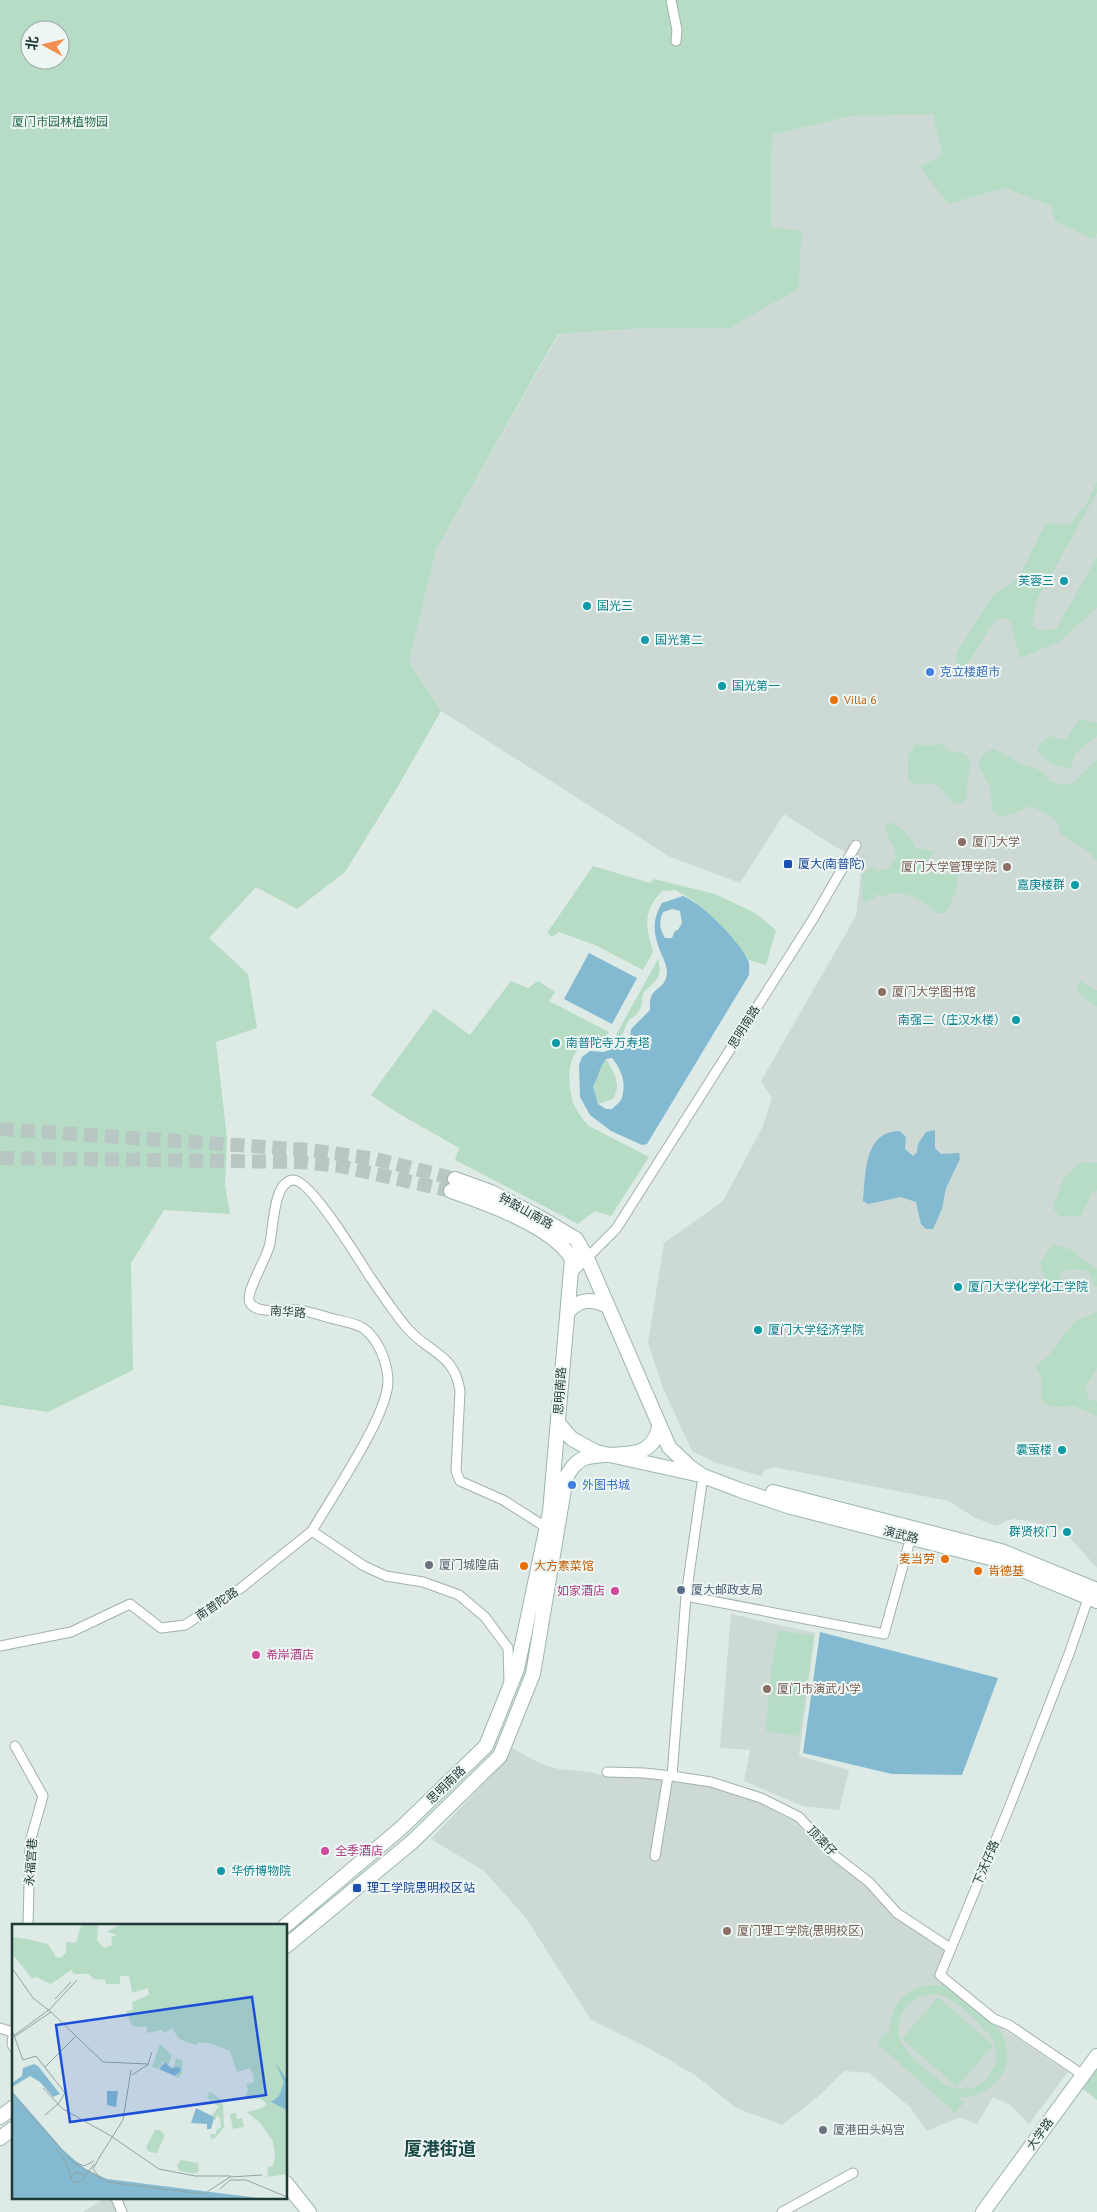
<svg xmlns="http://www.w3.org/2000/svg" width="1097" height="2212" viewBox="0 0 1097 2212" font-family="'PT Sans','Noto Sans SC',sans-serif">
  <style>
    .built { fill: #ccd9d5 }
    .green { fill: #b6dcc5; fill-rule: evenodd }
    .water { fill: #84bad1; fill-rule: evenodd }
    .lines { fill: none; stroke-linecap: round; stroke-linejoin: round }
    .secondary-tunnel { stroke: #b8c7c3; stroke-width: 14; stroke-dasharray: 14 7; stroke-linecap: butt }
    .street-casing { stroke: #a1b1ae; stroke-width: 11 }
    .secondary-casing { stroke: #9db6b0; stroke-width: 16 }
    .street { stroke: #fff; stroke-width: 9 }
    .secondary { stroke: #fff; stroke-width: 14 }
    .culture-dot { fill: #0f9aa8; stroke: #eef6f3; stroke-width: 2 }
    .shop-dot { fill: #3f7fe0; stroke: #eef6f3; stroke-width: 2 }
    .food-dot { fill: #e8710a; stroke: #eef6f3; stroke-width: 2 }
    .education-dot { fill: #8d6e63; stroke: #eef6f3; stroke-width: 2 }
    .transit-dot { fill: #1a4fb4; stroke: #eef6f3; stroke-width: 2 }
    .worship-dot { fill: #6b7280; stroke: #eef6f3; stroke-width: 2 }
    .service-dot { fill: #5c6f8a; stroke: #eef6f3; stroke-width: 2 }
    .hotel-dot { fill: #d1479c; stroke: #eef6f3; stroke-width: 2 }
    .labels { text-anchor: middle; stroke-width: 4; stroke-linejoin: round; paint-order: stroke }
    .park-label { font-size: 12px; fill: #29704e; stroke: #eef6f3 }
    .culture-label { font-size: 12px; fill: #0d838f; stroke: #eef6f3; text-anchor: start }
    .shop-label { font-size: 12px; fill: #366cbe; stroke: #eef6f3; text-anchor: start }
    .food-label { font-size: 12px; fill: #c56008; stroke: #eef6f3; text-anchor: start }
    .education-label { font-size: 12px; fill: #785e54; stroke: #eef6f3; text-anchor: start }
    .transit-label { font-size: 12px; fill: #164399; stroke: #eef6f3; text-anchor: start }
    .street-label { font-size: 12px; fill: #1f3936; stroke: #eef6f3 }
    .worship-label { font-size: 12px; fill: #5b616d; stroke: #eef6f3; text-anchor: start }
    .service-label { font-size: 12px; fill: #4e5e75; stroke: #eef6f3; text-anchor: start }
    .hotel-label { font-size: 12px; fill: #b23c85; stroke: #eef6f3; text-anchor: start }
    .district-label { font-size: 18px; font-weight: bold; fill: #1b4b46; stroke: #eef6f3 }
    .inset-road { fill: none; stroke: #92a3a0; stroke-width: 1 }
    .view { fill: #1d4ed8; fill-opacity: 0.15; stroke: #1d4ed8; stroke-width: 2.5 }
    .inset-edge { fill: none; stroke: #1f3936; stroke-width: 2.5 }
  </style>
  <rect width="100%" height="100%" fill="#deeae6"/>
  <!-- built -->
  <path class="built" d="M933,113L942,155L948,204L1005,188L1051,206L1095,240L1097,232V1568L1071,1539L1053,1524L1052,1528L1033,1522L1015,1519L1005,1521L997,1526L975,1518L949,1501L773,1467L765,1470L761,1476L714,1462L692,1451L663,1388L648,1343L664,1243L723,1201L762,1128L772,1098L761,1081L856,916L861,872L864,861L834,846L784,814L740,883L670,857L441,711L409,662L436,550L559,334L646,328H729L771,227L772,135L851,116Z
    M731,1614L815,1633L799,1756L849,1770L839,1810L803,1806L744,1781L750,1750L720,1748Z
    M512,1748L541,1764L559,1769L591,1772L607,1777L647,1778L710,1787L758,1803L795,1822L827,1856L867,1885L893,1916L943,1945L947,1953L935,1973L995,2023L1068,2072L1029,2124L1010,2105L993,2097L977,2124L960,2117L927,2131L910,2107L869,2073L844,2071L820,2095L782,2125L736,2108L695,2075L645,2046L591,2020L526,1918L484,1871L431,1839L504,1762Z
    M105,2198H111L119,2212H83Z"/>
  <!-- green -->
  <path class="green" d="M0,0H1097V232L1095,240L1055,221L1051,206L1005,188L948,204L920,167L942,155L933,114L851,116L772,135L771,227L802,231L798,289L729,328H646L558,334L436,550L409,662L441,711L397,788L345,872L297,909L256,887L209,938L248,974L257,1028L216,1042L227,1138L225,1185L230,1214L164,1210L131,1263L133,1370L48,1412L0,1405ZM30,30H60V60H30Z
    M1097,481V492L1036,602L1032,625L1039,631L1056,629L1097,557V608L1059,642L1020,658L1011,624L1007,618L997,619L989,629L963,671H957L956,654L993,595L1019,578L1046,523L1070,524L1085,506Z
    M1079,719L1097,723V736L1075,754L1071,769L1053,764L1037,752L1040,744L1049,736L1065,740Z
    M940,743L953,753L960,752L968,756C972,771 968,770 967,784C966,794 970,797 959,804L953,802L939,787L930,783L919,785L908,781V756L915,744L929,746Z
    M994,749L1020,763L1042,771L1050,781L1062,785L1074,782L1097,759V861L1088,851L1073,843L1061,834L1056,820L1032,806C1021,809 1010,817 998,817L992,809L991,788L978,765L984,753Z
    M891,822C901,829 913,836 915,848L935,851L926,862L927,869C937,875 945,873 957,875C959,890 952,900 945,913H937C921,900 901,886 881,897L875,893V898L863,903L862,875L872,867L877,871L888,869L896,856L894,848L885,830L887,823Z
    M593,866L650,883L654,879L715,894L755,913L776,930L766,965L749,960L719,923L691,899L675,890L662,891C642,912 646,926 653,952L643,970L595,945L559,932L552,937L547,933Z
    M658,959L660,970L658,978L643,993L641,1007L637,1014L628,1021L622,1035L611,1044Z
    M511,981L528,988L538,981L555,992L549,1001L609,1032L603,1044C568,1037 566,1074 572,1099C575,1109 582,1119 589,1126L649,1157L611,1216L595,1211L578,1224L455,1160L459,1148L396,1112L371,1095L434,1009L470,1035Z
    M1080,981L1097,991V1007L1076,991Z
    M606,1059C614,1073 622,1084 613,1099L598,1104L593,1086C599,1077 599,1068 606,1059Z
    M1081,1162L1097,1163V1190L1092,1192L1081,1216H1059L1053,1208L1064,1178Z
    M1052,1244L1075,1251L1079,1257L1097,1269V1287L1094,1285L1088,1271L1072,1269L1060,1272L1061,1280L1052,1288L1045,1280L1040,1264Z
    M1097,1312V1368L1085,1388L1089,1399L1097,1401V1416L1074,1406L1061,1407L1050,1406L1041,1400L1042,1380L1035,1367L1048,1356L1075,1321Z
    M778,1630L814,1636L799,1736L766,1731L771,1670Z
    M930,1985C936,1985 943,1985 949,1988C960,1992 998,2025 1003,2036C1018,2068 992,2097 959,2098L964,2103L955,2113L877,2043L886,2032L890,2036C888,2010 903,1988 930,1985ZM930,1994C936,1994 942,1995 948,1998C961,2005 989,2030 994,2043C997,2051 997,2061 993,2069C989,2077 983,2084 974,2087C966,2090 956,2089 948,2086C936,2080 906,2054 901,2042C891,2019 908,1998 930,1994Z
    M938,1997L993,2045L957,2087L902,2039Z
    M1097,2068V2100L1083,2089Z"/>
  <!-- water -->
  <path class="water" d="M683,896C703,904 738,940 748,960C750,964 749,970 749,975L647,1144L642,1145L611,1131L590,1115L580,1097L579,1065L582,1057L590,1051L604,1052L625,1044L630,1038L631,1029L650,1010C648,984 665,993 667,973C667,965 663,958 660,951C653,933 652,920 662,903ZM672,909L680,911L682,923L678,930L675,931L672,938H665C659,928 659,922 663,912ZM612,1058C622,1070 627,1085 621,1100C619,1103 615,1106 612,1109H606L598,1104L593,1086C599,1077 599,1068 606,1059Z
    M589,953L637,978L612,1024L564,999Z
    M935,1130V1148L941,1154L959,1153L960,1159L946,1188L942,1209L933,1229H926L921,1224L916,1202L901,1197L868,1204L863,1201C866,1175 863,1131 900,1131L906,1137L905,1149L913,1156L917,1152L918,1144L926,1132Z
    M820,1632L998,1678L962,1775L892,1774L803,1753Z"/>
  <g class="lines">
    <!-- secondary-tunnel -->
    <path class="secondary-tunnel" d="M0,1129L310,1150L376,1159L455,1179
      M0,1158L300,1162L340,1166L451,1191"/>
    <defs>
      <path id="street" d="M671,0L677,30L676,41
        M572,1273L616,1229L813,919L856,845
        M703,1476L686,1596L672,1776L711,1782L761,1798L799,1817L834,1855L869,1882L897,1913L950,1948
        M686,1596L884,1634L912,1533
        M0,1646L71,1632L130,1604L161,1628L185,1625L241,1588L312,1531
        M509,1682L508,1648L485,1617L459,1595L423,1582L386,1576L364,1566L312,1531C331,1498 387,1417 388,1382C388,1364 379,1339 363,1328C353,1322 341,1321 330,1318C320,1315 308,1311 297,1310C284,1309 258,1315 250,1303C244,1295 266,1259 269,1247C274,1231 272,1182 293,1180C310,1179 359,1260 370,1277C382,1294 394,1313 408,1329C429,1353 455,1354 460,1391L456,1471L460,1481L503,1500L547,1528
        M15,1746L43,1796L30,1842L28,1926
        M607,1772L644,1773L672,1776
        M655,1856L668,1776
        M0,2028L12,2032
        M14,2028L12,2044L14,2048
        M1083,2075L1009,2025L994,2019L940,1975L1009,1808L1069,1654L1090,1593
        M116,2198L122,2212
        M782,2212L853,2173"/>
      <path id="secondary" d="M455,1179L491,1192L539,1217L576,1239L587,1258L669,1447L690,1467L703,1476L740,1490L791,1507L998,1560L1097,1601
        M568,1312C580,1298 592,1299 608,1306
        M558,1423L572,1439L596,1452L696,1474
        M773,1492L1001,1551L1097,1590
        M285,1926L400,1829L486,1746L517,1669L550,1512L572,1259C554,1227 486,1203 451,1191
        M286,1946L412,1842L500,1756L533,1674L566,1477C571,1469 576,1461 585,1458C612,1449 651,1466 659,1427
        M0,2117L14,2107
        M0,2138L14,2128
        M286,2183L309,2212
        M983,2212L1097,2056"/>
    </defs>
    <!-- street casing -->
    <use href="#street" class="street-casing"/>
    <!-- secondary casing -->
    <use href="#secondary" class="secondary-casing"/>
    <!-- street -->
    <use href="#street" class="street"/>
    <!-- secondary -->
    <use href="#secondary" class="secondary"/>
  </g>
  <!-- markers -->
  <g class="culture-dot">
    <circle cx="1064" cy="581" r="5"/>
    <circle cx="587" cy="606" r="5"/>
    <circle cx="645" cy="640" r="5"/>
    <circle cx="722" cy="686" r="5"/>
    <circle cx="1075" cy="885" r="5"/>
    <circle cx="1016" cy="1020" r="5"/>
    <circle cx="556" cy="1043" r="5"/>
    <circle cx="958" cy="1287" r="5"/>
    <circle cx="758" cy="1330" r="5"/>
    <circle cx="1062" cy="1450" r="5"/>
    <circle cx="1067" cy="1532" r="5"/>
    <circle cx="221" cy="1871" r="5"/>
  </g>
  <g class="shop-dot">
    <circle cx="930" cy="672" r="5"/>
    <circle cx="572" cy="1485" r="5"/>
  </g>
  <g class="food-dot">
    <circle cx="834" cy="700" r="5"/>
    <circle cx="945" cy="1559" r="5"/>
    <circle cx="524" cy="1566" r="5"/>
    <circle cx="978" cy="1571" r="5"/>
  </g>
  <g class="education-dot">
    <circle cx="962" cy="842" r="5"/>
    <circle cx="1007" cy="867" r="5"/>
    <circle cx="882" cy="992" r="5"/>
    <circle cx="767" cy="1689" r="5"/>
    <circle cx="727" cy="1931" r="5"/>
  </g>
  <g class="transit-dot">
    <rect x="783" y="859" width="10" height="10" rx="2.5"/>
    <rect x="352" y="1883" width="10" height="10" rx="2.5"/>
  </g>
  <g class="worship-dot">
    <circle cx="429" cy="1565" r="5"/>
    <circle cx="823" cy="2130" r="5"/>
  </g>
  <circle class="service-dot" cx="681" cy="1590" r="5"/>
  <g class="hotel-dot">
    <circle cx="615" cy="1591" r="5"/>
    <circle cx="256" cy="1655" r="5"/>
    <circle cx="325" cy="1851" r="5"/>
  </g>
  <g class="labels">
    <!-- park labels -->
    <g class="park-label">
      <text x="60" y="126">厦门市园林植物园</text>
    </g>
    <!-- culture labels -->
    <g class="culture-label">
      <text x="1054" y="585" text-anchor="end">芙蓉三</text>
      <text x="597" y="610">国光三</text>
      <text x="655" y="644">国光第二</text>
      <text x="732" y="690">国光第一</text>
      <text x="1065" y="889" text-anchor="end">嘉庚楼群</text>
      <text x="1006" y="1024" text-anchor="end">南强二（庄汉水楼）</text>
      <text x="566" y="1047">南普陀寺万寿塔</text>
      <text x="968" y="1291">厦门大学化学化工学院</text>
      <text x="768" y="1334">厦门大学经济学院</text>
      <text x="1052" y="1454" text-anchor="end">囊萤楼</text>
      <text x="1057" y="1536" text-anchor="end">群贤校门</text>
      <text x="231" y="1875">华侨博物院</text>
    </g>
    <!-- shop labels -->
    <g class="shop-label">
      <text x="940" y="676">克立楼超市</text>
      <text x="582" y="1489">外图书城</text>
    </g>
    <!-- food labels -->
    <g class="food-label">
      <text x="844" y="704">Villa 6</text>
      <text x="935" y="1563" text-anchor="end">麦当劳</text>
      <text x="534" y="1570">大方素菜馆</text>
      <text x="988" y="1575">肯德基</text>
    </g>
    <!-- education labels -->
    <g class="education-label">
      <text x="972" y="846">厦门大学</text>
      <text x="997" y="871" text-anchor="end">厦门大学管理学院</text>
      <text x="892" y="996">厦门大学图书馆</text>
      <text x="777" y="1693">厦门市演武小学</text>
      <text x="737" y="1935">厦门理工学院(思明校区)</text>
    </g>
    <!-- transit labels -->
    <g class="transit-label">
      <text x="798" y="868">厦大(南普陀)</text>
      <text x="367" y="1892">理工学院思明校区站</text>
    </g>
    <!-- street labels -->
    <g class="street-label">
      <text transform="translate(744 1027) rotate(-58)" y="4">思明南路</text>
      <text transform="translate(526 1211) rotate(29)" y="4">钟鼓山南路</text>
      <text transform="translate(288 1312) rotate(4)" y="4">南华路</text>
      <text transform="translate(560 1391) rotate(-86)" y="4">思明南路</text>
      <text transform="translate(901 1535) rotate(14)" y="4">演武路</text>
      <text transform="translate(217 1604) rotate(-34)" y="4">南普陀路</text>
      <text transform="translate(446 1785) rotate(-44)" y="4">思明南路</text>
      <text transform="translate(822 1841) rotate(46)" y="4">顶澳仔</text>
      <text transform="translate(31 1862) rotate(-86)" y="4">永福宫巷</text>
      <text transform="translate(986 1863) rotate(-67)" y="4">下沃仔路</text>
      <text transform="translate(1040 2134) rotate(-54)" y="4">大学路</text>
    </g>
    <!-- worship labels -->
    <g class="worship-label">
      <text x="439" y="1569">厦门城隍庙</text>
      <text x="833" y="2134">厦港田头妈宫</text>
    </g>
    <!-- service labels -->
    <g class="service-label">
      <text x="691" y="1594">厦大邮政支局</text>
    </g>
    <!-- hotel labels -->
    <g class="hotel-label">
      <text x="605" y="1595" text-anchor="end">如家酒店</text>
      <text x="266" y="1659">希岸酒店</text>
      <text x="335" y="1855">全季酒店</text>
    </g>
    <!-- district labels -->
    <g class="district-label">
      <text x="440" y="2155">厦港街道</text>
    </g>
  </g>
  <!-- overview -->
  <g transform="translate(12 1924)">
    <rect width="275" height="275" fill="#deeae6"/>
    <path d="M69,1H86L85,16L92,24L100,21L99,13L105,11L95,8L107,1H275V250L255,253L256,243L261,242L263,233L261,217L249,200L235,188L250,184L255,180L249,175L233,174L236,165L234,160L242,158L241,150L238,144L225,148L218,127L197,119L187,118L183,121L167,115L160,104L152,109L150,106L135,109V103L120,102L114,87L121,86L120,78L137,71L136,64L120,69L117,52H108V60H94L93,56L82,55L77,50H62L59,46L39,60L24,53L20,54L0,30V13L15,15L36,20L44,33L48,34L54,29V18L64,19ZM148,120L160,131L156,141L162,143L164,134L171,137L170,148L167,154L164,153L168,143L162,144L156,141L152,137L146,145L140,143ZM193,167L200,169L211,177L197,174L211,180L212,203L203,214L199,215L198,210H204L205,205L209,204L208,195L205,191L203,197L200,191L207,183L197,175L195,172L198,170ZM224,189L225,195L230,194L232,203L221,205L218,190ZM143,206H148L153,211L145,229L137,228L134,223ZM169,236L186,239L187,247L182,250L168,247L165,241Z" fill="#b6dcc5"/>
    <path d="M153,138L159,144L167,143L169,146L163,152L147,145ZM263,138L275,156V186L259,178L267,172L272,158ZM22,140L26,142L48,170L41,173L28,158L18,152L0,163V159L10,152L11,144ZM0,167L51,226L73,245L95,255L247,274H0ZM95,167H106L104,183L95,181ZM184,184L202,193L199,205H195V200L179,199Z" fill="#84bad1"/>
    <path class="inset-road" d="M0,44L21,74L39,88L91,138L136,140L140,128M43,75L59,58M0,106L11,136L24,132L53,169L46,180L33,191M0,113L38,85L65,56M2,113L39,88M33,143L63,113M120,151L137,140M31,164L51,185L99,212L147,245L183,252H219M0,170L61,238L95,258L192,270L218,253L250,251M43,223L54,238L61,259L70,257L82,240M87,234L111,196L119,146M65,239L72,242L82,237M59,254L63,248L73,251M88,254L81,245L88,232M234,256L275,273M208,265L218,256H234"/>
    <path class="view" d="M240,73L254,171L58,198L44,101Z"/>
    <rect width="275" height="275" class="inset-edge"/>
  </g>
  <!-- north arrow -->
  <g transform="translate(45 45) rotate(278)"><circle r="24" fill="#eef6f3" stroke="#9baaa7"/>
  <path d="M0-4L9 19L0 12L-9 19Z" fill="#f48f51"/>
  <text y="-8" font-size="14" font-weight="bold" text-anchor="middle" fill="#1f3936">北</text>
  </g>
</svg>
